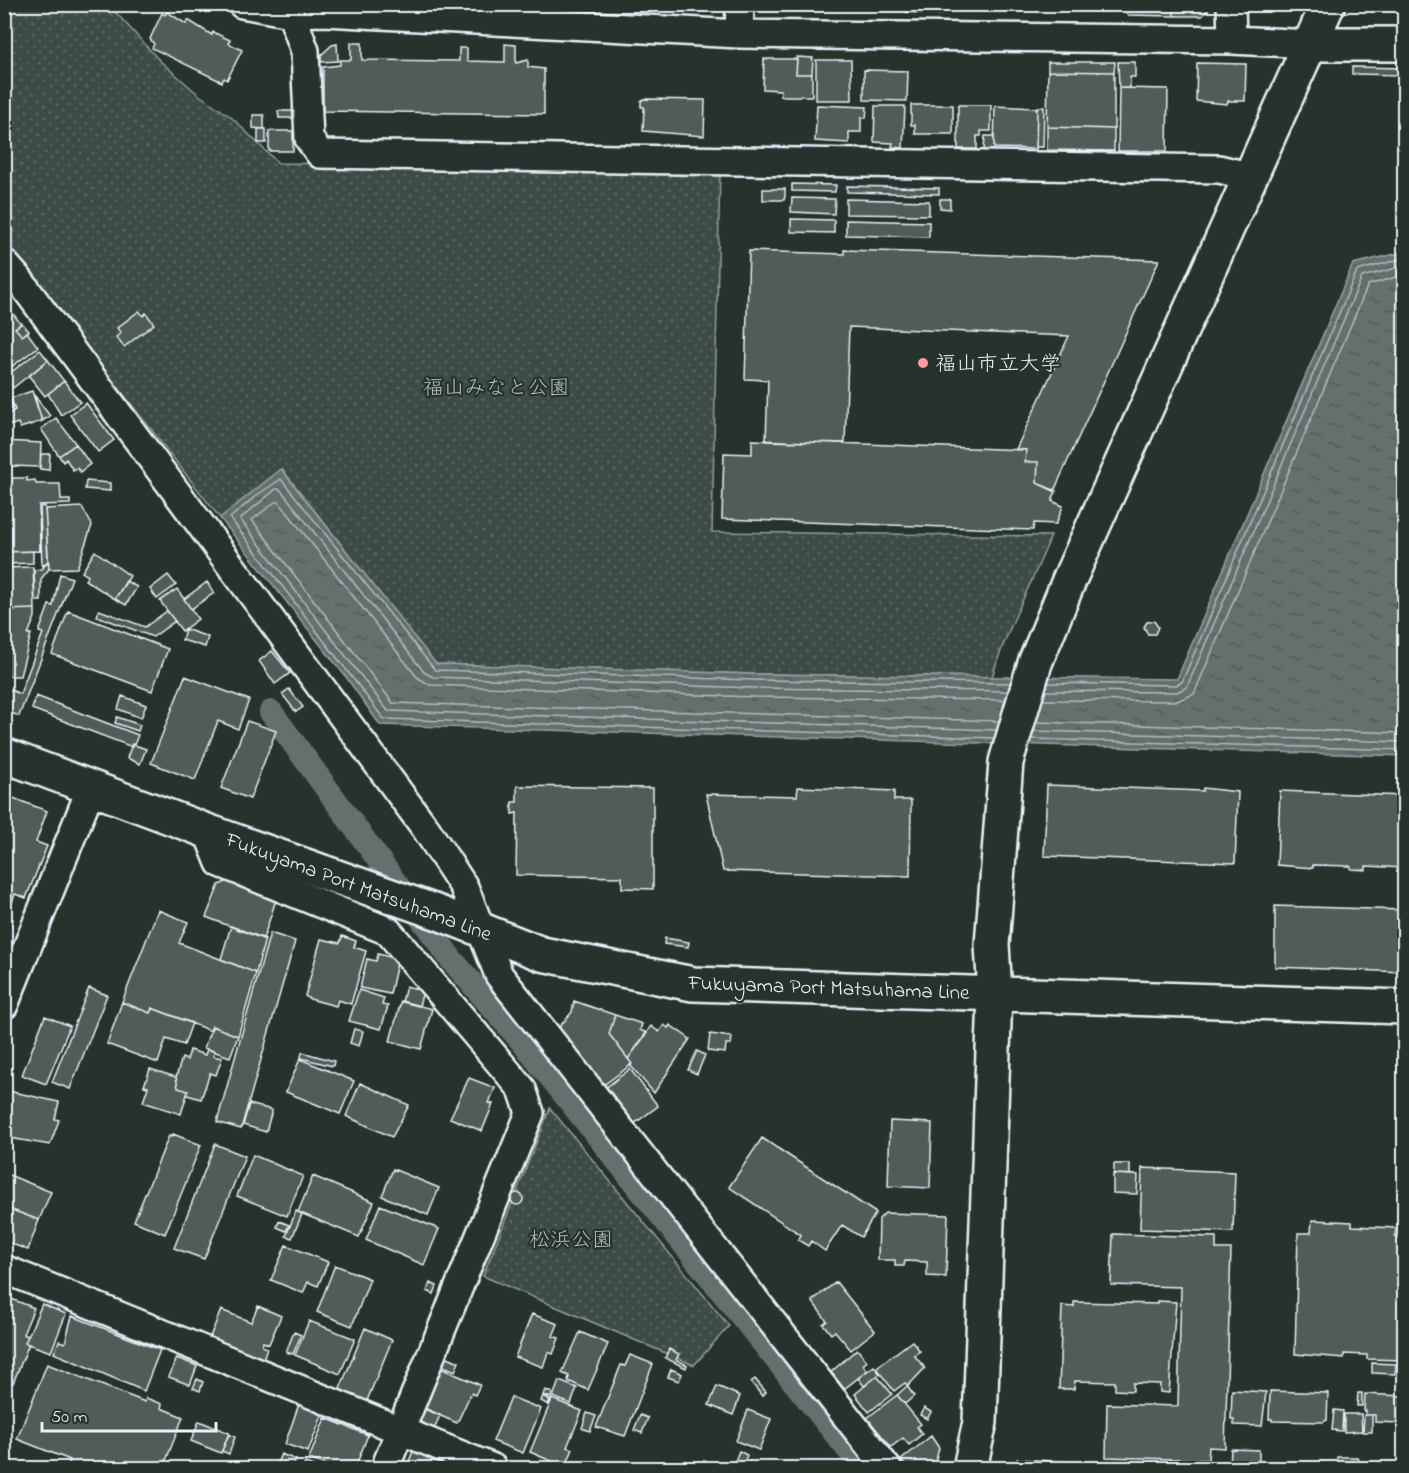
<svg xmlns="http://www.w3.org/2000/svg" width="1409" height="1473" viewBox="0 0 1409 1473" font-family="'Indie Flower','Klee One',sans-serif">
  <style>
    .park { fill: url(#park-dots); stroke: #939ea0; stroke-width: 1.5 }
    .water { fill: url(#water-ripples); stroke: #98a3a5; stroke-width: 1.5 }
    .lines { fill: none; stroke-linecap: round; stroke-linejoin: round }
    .shore { stroke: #b3bdc0; stroke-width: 1.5 }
    .canal { stroke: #636f6d; stroke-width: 24 }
    .building { fill: #505c59; stroke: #e8f1f8; stroke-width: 1.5 }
    .street-casing { stroke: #e8f1f8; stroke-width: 32 }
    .secondary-casing { stroke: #e8f1f8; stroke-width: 38 }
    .street { stroke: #26332d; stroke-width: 27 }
    .secondary { stroke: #26332d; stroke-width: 33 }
    .poi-dot { fill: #ff9aa2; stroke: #26332d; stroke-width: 2 }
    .labels { text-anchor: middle; stroke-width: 4.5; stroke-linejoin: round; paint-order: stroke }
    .poi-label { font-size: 21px; fill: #e8f1f8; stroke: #26332d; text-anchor: start }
    .park-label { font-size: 21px; fill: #b5bfc3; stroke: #26332d }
    .street-label { font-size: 21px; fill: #e8f1f8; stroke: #26332d }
  </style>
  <defs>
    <pattern id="park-dots" width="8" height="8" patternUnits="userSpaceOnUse" patternTransform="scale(1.5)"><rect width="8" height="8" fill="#3e4b47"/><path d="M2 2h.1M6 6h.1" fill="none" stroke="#5a6562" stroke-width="1.8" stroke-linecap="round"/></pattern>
    <pattern id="water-ripples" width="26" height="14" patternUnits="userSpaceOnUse" patternTransform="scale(1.5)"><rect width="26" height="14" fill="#636f6d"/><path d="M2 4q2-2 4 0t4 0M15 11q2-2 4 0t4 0" fill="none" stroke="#535a5a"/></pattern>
  </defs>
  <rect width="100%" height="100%" fill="#26332d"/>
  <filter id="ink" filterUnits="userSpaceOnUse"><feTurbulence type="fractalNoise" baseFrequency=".0167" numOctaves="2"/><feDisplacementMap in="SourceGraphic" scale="12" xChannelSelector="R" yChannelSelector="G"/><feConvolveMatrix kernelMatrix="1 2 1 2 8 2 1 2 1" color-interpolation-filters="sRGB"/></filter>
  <g filter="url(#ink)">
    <!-- park -->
    <path class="park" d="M5,5H109L159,60L199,95L230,116L278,163L720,171L712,532L1051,536C1032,583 1007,628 992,677L753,674L435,664L282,469L220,518L5,242Z
      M550,1108L729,1326L694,1365L483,1276Z"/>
    <!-- water -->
    <path class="water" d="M1404,252V756L380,725L346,677L220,518L281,469L436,664L753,674L1177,679L1353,264Z"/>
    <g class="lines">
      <!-- shore -->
      <path class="shore" d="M1048,683L1176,685L1182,682L1357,271L1404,258
        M1046,691L1177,692L1187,687L1362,277L1404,266
        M1043,700L1177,701L1194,694L1368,285L1404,275
        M999,721L393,703L252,520L275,502H279L417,677L430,685L753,697L1006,700
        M1036,722L1404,733
        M997,730L388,711L240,519L276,489H280L424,672L433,677L753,688L1008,691
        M1034,731L1404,742
        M994,738L384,719L230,518L257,495L281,479L435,670L753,680L1010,683
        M1032,739L1404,750"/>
      <!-- canal -->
      <path class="canal" d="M271,712L451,959L525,1045L863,1468"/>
    </g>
    <!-- building -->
    <path class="building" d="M905,4H941V14L905,12Z
      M1127,4H1174V16L1127,15Z
      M1174,4H1210V8L1202,16H1174Z
      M167,12L186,24L188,20L212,35L213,32L230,40L228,43L242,50L227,80L224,78L222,82L152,48L154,44L150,39L162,13L165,15Z
      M351,43H362V60L459,61V48H467V61L505,62V44L516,45V63L528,60V67L544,69V114L323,111V67L340,65V60H351Z
      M337,44L338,61L321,62V55L332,45Z
      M797,57L813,58L812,74H796Z
      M764,59H797L796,74H812V96H781V90L763,89Z
      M816,60H851L852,100H816Z
      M1048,62H1115L1114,72L1048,71Z
      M1118,62H1135V77H1130V88H1119Z
      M1197,63L1246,64L1245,101H1228L1227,104L1196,101Z
      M1352,67L1404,68V75L1352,74Z
      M864,70L908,71L907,101L864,100Z
      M1048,71L1114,72V129L1047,127Z
      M1119,88L1168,89L1167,151H1118Z
      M644,99L705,100L704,136L643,131L644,107H641V101Z
      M817,105L867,107L866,118H861V132H849V143L815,141Z
      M911,105H953V134H915V125H911Z
      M958,105H991V131H981V136H977V149H958Z
      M875,106H905L903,148L892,147L893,143L874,142Z
      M995,106L1037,108L1036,149L994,148Z
      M1037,107H1044L1043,147H1036Z
      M278,111H295V118H279Z
      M253,115H264V129L253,128Z
      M1047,127L1114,129V151L1047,150Z
      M258,129H266V143H258Z
      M269,131H293V151H269Z
      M985,136H994V150H984Z
      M792,184L836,185L835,192L792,191Z
      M847,186L939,188V194L847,192Z
      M763,189H785V196L784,200H763Z
      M792,198L835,199L834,214L791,212Z
      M846,199L929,201V215L846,214Z
      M940,199H950V209L940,208Z
      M791,219L834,220V233L791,232Z
      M846,220L929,222V237L846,235Z
      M844,250L1159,260L1054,491L1037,483L1038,462H1025L1026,450L1016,449L1069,336L849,327L845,443L766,441L768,380L745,379L749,251L844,254Z
      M7,306L21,324L15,328L22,336L27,332L38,347L10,368L4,361Z
      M139,311L143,316L146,313L154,324L124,347L116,337L121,333L117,328Z
      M22,323L29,331L22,336L15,328Z
      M40,350L48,360L13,388L5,377Z
      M48,360L64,381L45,396L29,376Z
      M64,381L80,402L61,415L48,394Z
      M4,389L15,410L4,416Z
      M32,391L42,421L20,428L18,423L5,427L4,416L15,410L11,398Z
      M34,395L50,416L42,421Z
      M86,403L114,440L98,452L70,415Z
      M56,418L76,444L59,456L41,429Z
      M752,440L1026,450L1025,462H1038L1037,483L1056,491L1052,501L1063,506L1056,524L1034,523L1033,530L722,519L724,453L752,454Z
      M4,441L41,443L40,467L11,466V474L4,473Z
      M76,444L90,464L80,472L77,468L73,470L66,459L63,462L59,456Z
      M41,454H50L49,470L40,469Z
      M12,478H27V481L35,480L36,484H60L61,500H70V504L39,505L40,551L4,552V494H7L6,482H12Z
      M86,481L110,483V491L85,489Z
      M45,506L48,561L42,566L40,507Z
      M82,507L92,525L77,568L49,569L45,509Z
      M33,551V563L5,564V552Z
      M95,551L130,576L115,599L85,580L88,576L82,572Z
      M48,561L49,569L41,579V601H35L34,570L42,569Z
      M33,567L35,609L4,610V568Z
      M60,574L72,578L19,716L4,710V687L20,694L43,633L39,632L49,605L53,606Z
      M168,575L176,585L157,599L150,589Z
      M126,581L137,587L126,605L115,599Z
      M207,582L214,593L191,609L184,599Z
      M177,589L198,619L182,631L160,601Z
      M35,609V617L28,634H31L20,676H8V672H4V610Z
      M99,610L145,627L167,611L175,621L153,637L97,616Z
      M68,611L168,649L152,691L52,654Z
      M1154,621L1158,627L1155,634H1148L1144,627L1147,622Z
      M185,629L208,637L205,647L182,640Z
      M272,651L290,673L275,684L259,661Z
      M185,676L249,700L238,729L218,721L195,780L151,763Z
      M289,689L303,707L296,712L282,694Z
      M36,696L138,735L134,745L132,747L32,709Z
      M122,696L146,705L141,718L118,709Z
      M117,717L140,725L138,731L115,723Z
      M247,721L276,731L250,799L221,788Z
      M132,744L146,749L140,764L127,758Z
      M1047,785L1203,791V788L1238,792L1235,863L1044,856Z
      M517,786L653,788V889L622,888V877L516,875L517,813L512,814V802H517Z
      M798,787L894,791V800H911L910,876L723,871L706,794L797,796Z
      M1280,791L1404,796V868L1366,866V870L1351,869V866L1313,865V868L1277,865Z
      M13,798L47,811L36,842L47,846L26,898L15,894L7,917L13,919L7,935L4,934V800L11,802Z
      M230,880L276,900L263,939L206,917L219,885Z
      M1275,906L1404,910V972L1275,967Z
      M158,910L188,922L179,943L256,973L238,1036L212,1026L211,1031L152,1008L150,1013L122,1002Z
      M231,926L265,939L256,973L221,959Z
      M270,933L295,941L241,1129L217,1122Z
      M342,936L356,941L354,947L366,951L351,1004L338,1000L336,1006L310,999L305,996L321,939L340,943Z
      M665,938L689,942L688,947L664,944Z
      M378,954L398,959L390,994L360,988L367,959L376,961Z
      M406,986L423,991L419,1006L402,1002Z
      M89,988L107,995L70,1089L52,1082Z
      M359,990L384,998L382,1005L388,1006L381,1029L349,1021Z
      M401,1001L432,1009L421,1049L390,1041Z
      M574,1001L615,1015L609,1034L632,1064L601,1087L555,1032L572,1012Z
      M122,1002L150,1013L152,1008L192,1023L184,1045L166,1039L158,1063L107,1044Z
      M615,1015L642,1024L640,1030L647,1033L628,1059L609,1034Z
      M45,1016L70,1026L46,1084L22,1075Z
      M664,1025L668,1028L670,1025L690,1039L654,1093L630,1065L632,1064L628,1059L651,1026L659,1032Z
      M212,1026L238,1036L230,1057L204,1048Z
      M354,1029L363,1031L359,1046L350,1043Z
      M710,1034L732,1037L731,1044H726L725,1053L708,1051Z
      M207,1049L215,1051L213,1056L222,1058L216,1075L210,1073L201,1099L187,1095L188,1091L178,1088L176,1077L182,1058L187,1060L190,1050L205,1055Z
      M697,1051L705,1055L697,1074L688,1070Z
      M302,1052L334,1061L333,1066L301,1058Z
      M300,1059L354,1081L340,1114L286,1092Z
      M150,1069L176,1077L178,1088L188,1091L181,1114L143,1102L148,1087L144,1086Z
      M630,1069L658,1106L634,1124L610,1093L608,1095L604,1089Z
      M469,1078L495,1088L489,1103L493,1104L482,1131L450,1118Z
      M360,1083L409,1105L392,1137L346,1116Z
      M4,1090L59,1102L55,1119L59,1120L50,1145L4,1137Z
      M249,1104L272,1110L266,1132L243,1125Z
      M890,1121L932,1123L930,1188L888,1186Z
      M173,1134L201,1145L165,1234L134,1221L169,1136L172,1137Z
      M762,1138L876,1213L861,1237L842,1225L825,1251L811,1241L808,1246L798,1240L801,1235L729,1187Z
      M215,1144L245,1156L204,1259L174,1248Z
      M253,1155L303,1176L287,1216L237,1196Z
      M1114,1164H1130V1175L1114,1174Z
      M1142,1168L1235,1172L1233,1232L1140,1229Z
      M393,1169L439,1188L428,1215L382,1196Z
      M4,1173L51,1192L39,1220L4,1207Z
      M1113,1174L1138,1175L1137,1194L1113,1193Z
      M313,1176L374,1202L359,1237L298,1212Z
      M511 1199a6 6 0 1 1 12 0a6 6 0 1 1-12 0Z
      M380,1205L439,1229L424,1265L366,1240Z
      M9,1209L39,1220L28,1250L4,1241V1221Z
      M296,1211L302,1214L292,1238L286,1236Z
      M885,1213L948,1215L946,1277L927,1276V1262L905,1261L904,1266H895V1260H878L879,1219Z
      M1312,1220L1352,1222V1226L1396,1228L1395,1236H1404V1360L1367,1359V1355L1344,1354V1358L1295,1354L1298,1233H1311Z
      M279,1221L289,1225L286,1231L277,1227Z
      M1113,1234L1216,1237V1249H1231L1225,1448L1209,1447L1208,1460L1106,1457L1107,1404L1178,1406L1181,1287L1111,1285Z
      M286,1245L328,1262L318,1286L308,1282L303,1293L271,1280Z
      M335,1265L370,1279L352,1326L317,1312Z
      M836,1282L875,1331L851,1350L835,1331L831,1334L823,1324L827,1321L812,1301Z
      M430,1283L437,1286L434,1294L427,1291Z
      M4,1296L34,1308L23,1334L28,1336L25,1343L29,1344L13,1383L4,1380Z
      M1157,1301L1176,1302L1169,1393L1160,1392V1384L1133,1383V1391L1115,1390V1382L1075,1381L1074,1389H1059L1062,1306L1074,1307V1302L1157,1304Z
      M42,1304L66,1314L51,1352L25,1343Z
      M258,1306L281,1316L269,1344L263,1342L262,1346L267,1348L262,1362L210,1337L221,1310L251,1322Z
      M532,1314L558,1324L553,1336L559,1338L553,1354L548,1352L543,1367L515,1357Z
      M72,1316L160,1350L144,1391L54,1353L59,1341L65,1343Z
      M309,1321L355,1339L340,1374L295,1355Z
      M365,1328L392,1340L366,1403L339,1391Z
      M294,1332L301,1335L293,1354L286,1352Z
      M580,1332L608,1344L588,1390L568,1381L569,1376L562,1373Z
      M912,1341L920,1351L914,1355L925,1368L908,1386L905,1383L894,1391L876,1368Z
      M669,1349L679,1354L676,1360L687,1365L686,1368L665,1358Z
      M857,1349L867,1361L863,1365L867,1371L844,1389L831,1372Z
      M441,1354L459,1362L455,1371L437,1363Z
      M630,1355L653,1364L625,1436L596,1427L621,1365L625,1366Z
      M177,1358L197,1366L190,1385L169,1377Z
      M1372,1363L1396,1364L1395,1374L1372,1373Z
      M47,1364L145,1402L146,1398L162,1404L161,1408L183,1417L163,1468L87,1466L67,1468L70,1460L17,1439Z
      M874,1366L880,1374L864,1386L858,1378Z
      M438,1367L480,1385L475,1395L471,1393L457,1423L420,1407Z
      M671,1369L682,1374L679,1381L668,1377Z
      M877,1376L892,1394L869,1412L855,1394Z
      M197,1379L203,1382L200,1391L193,1388Z
      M755,1379L766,1392L762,1396L751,1382Z
      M559,1381L577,1388L571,1404L553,1397Z
      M717,1386L740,1396L733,1415L709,1405Z
      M907,1386L914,1396L905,1404L897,1395Z
      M545,1390L552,1393L551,1398L543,1395Z
      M1232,1390L1266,1392L1262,1426L1234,1425V1419H1231Z
      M1270,1391L1328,1393L1327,1420L1323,1422L1272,1421V1419H1269Z
      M1358,1393H1362V1406H1357Z
      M1365,1394L1402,1396L1401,1423L1375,1422V1415H1366V1411H1364Z
      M897,1395L921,1424L917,1427L922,1434L909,1445L903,1438L891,1447L867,1418Z
      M543,1396L550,1400L548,1405L541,1401Z
      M511,1397L541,1409L523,1453L493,1441Z
      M552,1399L582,1411L567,1447L573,1449L565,1468H554L556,1463L530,1452Z
      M299,1404L323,1413L308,1452L285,1444Z
      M424,1408L440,1415L434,1430L417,1423Z
      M924,1408L931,1412L927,1419L920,1415Z
      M748,1410L771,1419L759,1450L736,1441Z
      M1334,1410L1343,1411L1342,1431L1332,1430Z
      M587,1413L596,1416L590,1431L582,1428Z
      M1344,1414H1361L1362,1431L1344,1432Z
      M640,1415L648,1418L642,1433L634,1430Z
      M1364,1415H1372V1432H1363Z
      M325,1418L368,1435L355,1468H334L309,1459Z
      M199,1421L229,1433L221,1453L191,1441Z
      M229,1434L235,1437L229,1454L222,1451Z
      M931,1436L939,1448L934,1468H908L901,1460Z
      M414,1449L449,1464L447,1468H414L407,1466Z
      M1231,1449L1259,1450V1468H1230Z
      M739,1451L747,1455L742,1468L733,1466Z
      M281,1454L296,1460L292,1468H275Z
      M1337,1457H1358L1361,1468H1336Z
      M1017,1459L1049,1461L1048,1468H1016Z
      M1052,1461L1077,1462V1468H1051Z
      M723,1462L733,1466L740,1468H721Z
      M1081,1462L1106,1463V1468H1080Z
      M1306,1462L1333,1463V1468H1306Z
      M305,1463L320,1468H303Z
      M1109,1463L1134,1464V1468H1109Z
      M1137,1463L1163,1464V1468H1137Z
      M1166,1464L1198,1465V1468H1166Z
      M1203,1465L1225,1466V1468H1203Z"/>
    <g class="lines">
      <defs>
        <path id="street" d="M242,4L291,13L324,12L739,34L1232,40
          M288,4L305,51L309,139L320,154L1219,169L1252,177
          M1231,4L1232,40L1311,44
          M739,34L740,4
          M4,263L20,281L426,829L464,887L499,975L887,1468
          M207,831L220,863L388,931L522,1089L530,1113L385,1468
          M4,1005L91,788
          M4,1269L493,1468"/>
        <path id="secondary" d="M1311,44H1404
          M4,755L207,831L439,913L542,954L693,984L1404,1007
          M970,1468L980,1422L995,994L992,945L1006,762L1035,663L1070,578L1328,4"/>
      </defs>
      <!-- street casing -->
      <use href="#street" class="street-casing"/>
      <!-- secondary casing -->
      <use href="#secondary" class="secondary-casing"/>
      <!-- street -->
      <use href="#street" class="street"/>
      <!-- secondary -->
      <use href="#secondary" class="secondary"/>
    </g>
  </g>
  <!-- markers -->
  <circle class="poi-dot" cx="923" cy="363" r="6"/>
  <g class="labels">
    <!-- poi labels -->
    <g class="poi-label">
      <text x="935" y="370">福山市立大学</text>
    </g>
    <!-- park labels -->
    <g class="park-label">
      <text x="496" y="394">福山みなと公園</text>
      <text x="571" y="1246">松浜公園</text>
    </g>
    <!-- street labels -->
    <g class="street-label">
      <text transform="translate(359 886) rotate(20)" y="7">Fukuyama Port Matsuhama Line</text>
      <text transform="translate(829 987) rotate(2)" y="7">Fukuyama Port Matsuhama Line</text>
    </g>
  </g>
  <!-- margin -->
  <rect width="1409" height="1473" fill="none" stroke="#26332d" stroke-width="24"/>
  <rect x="12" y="12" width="1385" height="1449" fill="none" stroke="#e8f1f8" stroke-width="2" filter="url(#ink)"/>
  <!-- scale -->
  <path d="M42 1422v9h174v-9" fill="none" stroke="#e8f1f8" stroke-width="3"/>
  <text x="51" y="1422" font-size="18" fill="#e8f1f8" stroke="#26332d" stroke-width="4.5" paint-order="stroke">50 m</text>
</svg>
